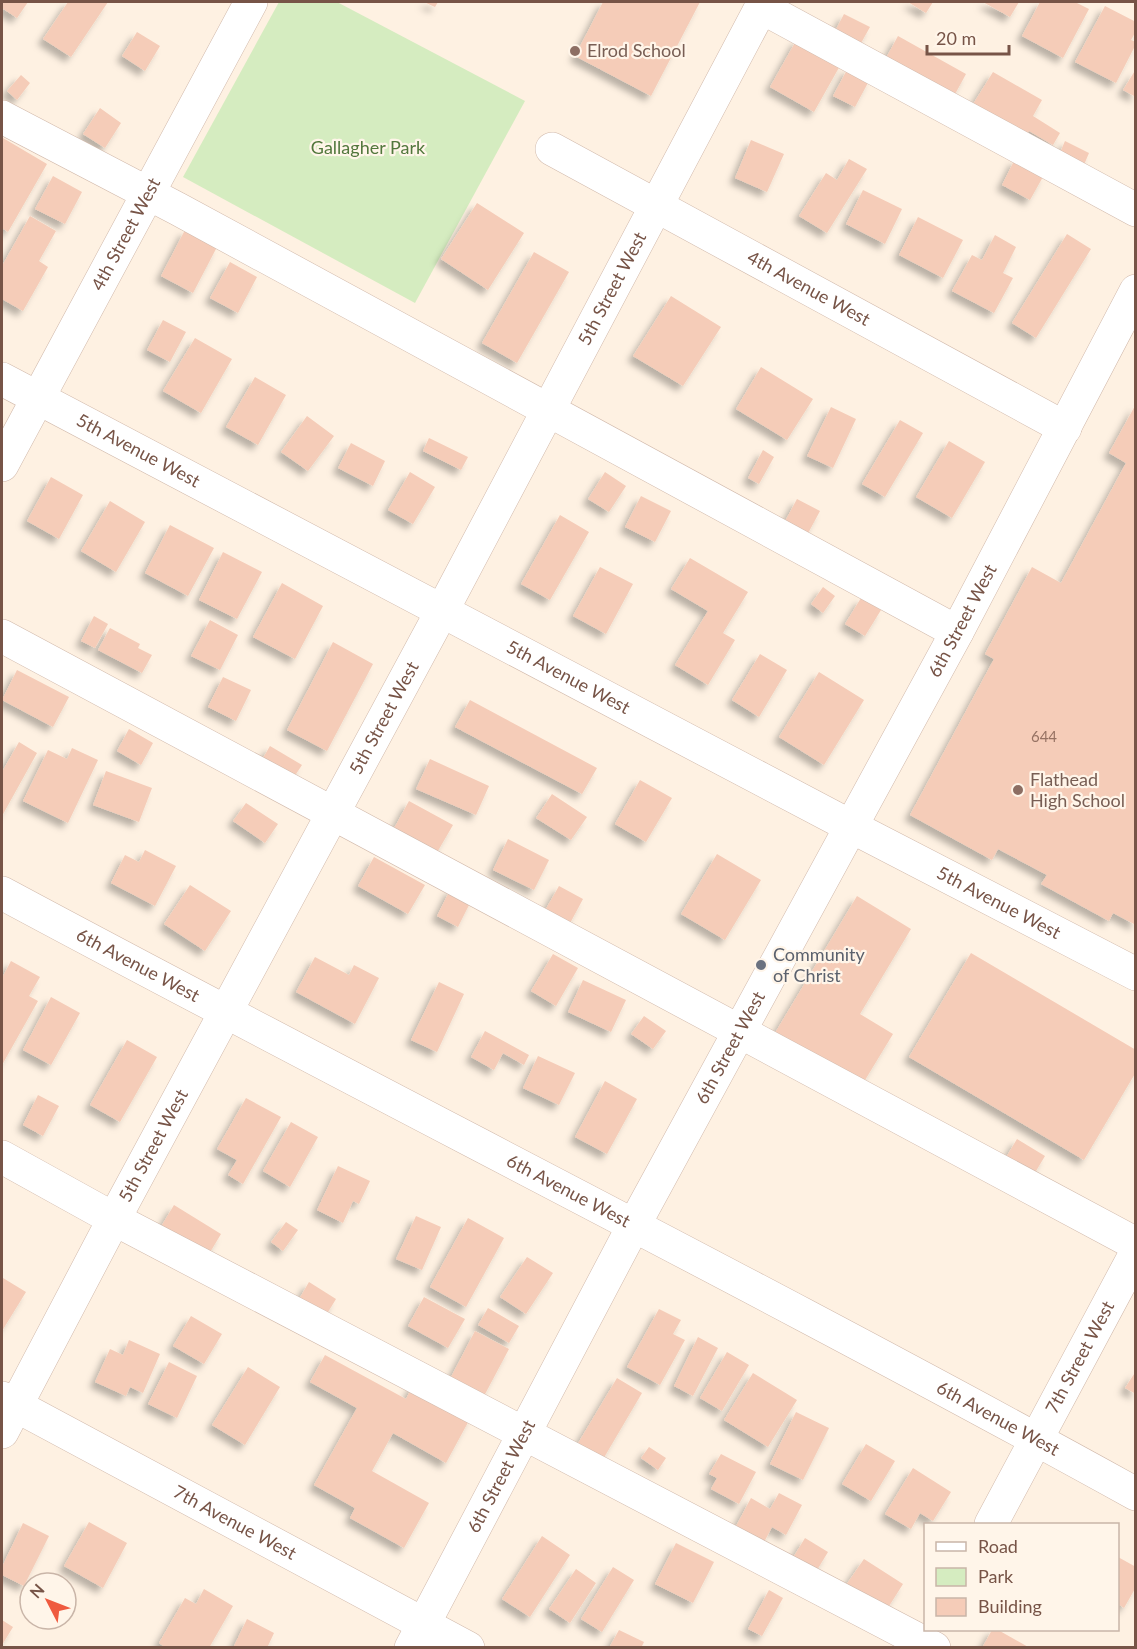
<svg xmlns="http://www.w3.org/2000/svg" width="1137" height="1649" viewBox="0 0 1137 1649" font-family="Lato,sans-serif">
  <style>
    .green { fill: #d5ecc0 }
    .building { fill: #f5ccb8; filter: url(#shadow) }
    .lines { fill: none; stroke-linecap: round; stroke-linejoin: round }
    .minor-casing { stroke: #d1b9ab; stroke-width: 34 }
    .minor { stroke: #fff; stroke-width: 33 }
    .education-dot { fill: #8d6e63; stroke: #fff5e9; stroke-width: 2 }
    .worship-dot { fill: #6b7280; stroke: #fff5e9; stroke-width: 2 }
    .labels { text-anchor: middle; stroke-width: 4.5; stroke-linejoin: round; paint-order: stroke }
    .number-label { font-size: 15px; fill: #967263 }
    .education-label { font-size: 18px; fill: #785e54; stroke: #fff5e9; text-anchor: start }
    .park-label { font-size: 18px; fill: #52773c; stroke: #fff5e9 }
    .street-label { font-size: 18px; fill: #775447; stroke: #fff5e9 }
    .worship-label { font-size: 18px; fill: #5b616d; stroke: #fff5e9; text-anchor: start }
  </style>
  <defs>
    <filter id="shadow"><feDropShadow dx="-5.5" dy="5.5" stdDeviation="3" flood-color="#0004"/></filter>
  </defs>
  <rect width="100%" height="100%" fill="#fef1e2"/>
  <!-- green -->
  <path class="green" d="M279,2H337L525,101L415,303L183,177Z"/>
  <!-- building -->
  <path class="building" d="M2,2H28L17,18L2,8Z
    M68,2H108L71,57L43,39Z
    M424,2H438L435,7Z
    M603,2H700L651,96L575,56Z
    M908,2H933L926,13Z
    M983,2H1019L1010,17Z
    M1040,2H1075L1089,9L1063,58L1022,36Z
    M1105,6L1136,22V31L1131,40L1136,42V44L1116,83L1075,62Z
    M844,14L870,27L856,52L831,39Z
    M137,32L160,46L145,71L122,56Z
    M898,36L966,74L954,96L886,58Z
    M797,39L841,64L814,112L770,87Z
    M848,68L870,79L855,107L833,96Z
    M1136,69V97L1123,90Z
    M993,72L1042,100L1033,116L1060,133L1053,145L1029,131L1023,140L970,109Z
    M21,75L30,83L17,100L7,91Z
    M100,108L121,123L105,148L83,134Z
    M3,138L47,164L8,232L2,228Z
    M751,140L784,154L767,192L735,178Z
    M1065,141L1089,153L1083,167L1059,155Z
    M849,159L867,169L827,233L799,216L826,173L837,180Z
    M1015,159L1044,175L1030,200L1002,185Z
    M53,176L82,192L65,224L35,209Z
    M863,190L902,209L885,244L846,224Z
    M477,203L524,233L488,290L441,259Z
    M30,216L56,231L39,261L48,267L23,311L2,299V266Z
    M918,217L963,240L943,278L899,255Z
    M185,230L217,247L193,293L161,276Z
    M1067,234L1091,249L1036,338L1012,323Z
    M995,235L1016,247L1003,273L1013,278L994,313L952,291L972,255L982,260Z
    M534,252L569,272L517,363L482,343Z
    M230,262L257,277L238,313L210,298Z
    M671,296L721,327L683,386L633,356Z
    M163,320L186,332L170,362L147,350Z
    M195,338L232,359L201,413L163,391Z
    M761,367L813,399L787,440L736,409Z
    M255,377L286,395L258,445L226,427Z
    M1136,404V925L1113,913L1109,921L1041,884L1047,875L998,849L992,860L910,815L994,659L985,654L1032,567L1061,583L1126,463L1109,453Z
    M831,407L856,419L833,468L807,456Z
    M307,416L334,436L308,471L281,452Z
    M900,420L923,433L885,497L862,484Z
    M429,438L468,457L461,470L423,451Z
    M949,441L985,462L952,518L916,497Z
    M351,443L385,461L373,486L338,468Z
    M763,450L774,457L759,484L748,478Z
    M410,472L435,487L413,524L388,510Z
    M605,472L626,486L609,512L588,499Z
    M51,477L83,495L59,539L27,521Z
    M641,496L671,511L655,542L625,527Z
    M797,499L820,511L806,537L783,525Z
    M110,501L145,522L116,572L81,551Z
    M560,515L589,532L550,600L521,584Z
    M170,525L214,548L188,596L145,573Z
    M223,552L262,572L237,619L199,600Z
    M690,558L748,592L723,633L735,640L708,685L675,665L708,611L671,589Z
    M600,567L633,584L606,634L573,616Z
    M282,583L323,606L295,659L253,637Z
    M823,587L835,596L823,613L811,604Z
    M861,598L881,610L865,636L845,624Z
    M94,616L108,624L95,648L81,641Z
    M210,620L238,635L220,670L191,656Z
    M110,628L140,644L138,648L152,655L142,673L98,650Z
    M333,642L373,664L327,751L287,730Z
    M760,654L787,670L759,717L732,700Z
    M17,670L69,697L53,727L2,700Z
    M819,672L864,700L824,765L779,737Z
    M223,677L251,690L236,721L208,707Z
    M470,700L597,768L582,794L455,727Z
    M129,729L153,743L141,765L117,751Z
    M19,742L37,753L2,816V772Z
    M270,746L302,765L294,777L263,758Z
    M72,748L98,760L68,823L23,801L48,750L67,759Z
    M430,759L489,786L476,815L416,789Z
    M106,771L152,788L139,822L93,805Z
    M640,780L672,798L646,842L615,824Z
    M552,794L587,817L571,840L536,818Z
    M409,801L453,825L435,856L392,832Z
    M246,803L278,824L265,843L233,821Z
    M508,839L549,860L534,890L493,870Z
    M145,850L176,866L155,906L111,883L125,855L139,862Z
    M717,854L761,880L725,940L681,914Z
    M374,857L425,885L408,914L358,886Z
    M190,885L231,911L205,951L164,924Z
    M559,886L583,899L568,927L543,914Z
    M451,888L472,899L458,927L437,916Z
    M857,896L911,929L860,1014L893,1034L859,1090L772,1038Z
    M971,953L1136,1050V1072L1084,1160L909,1057Z
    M553,954L578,968L556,1006L531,991Z
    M315,957L349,975L354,965L379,978L355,1024L296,992Z
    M11,961L40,977L29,996L38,1001L2,1065V978Z
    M583,980L626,1000L611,1032L568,1012Z
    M439,982L464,994L437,1052L411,1040Z
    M51,997L80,1013L51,1065L23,1050Z
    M644,1016L666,1031L653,1049L631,1034Z
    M485,1031L529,1055L524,1065L503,1053L494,1070L471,1057Z
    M127,1040L157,1057L120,1122L90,1105Z
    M538,1056L575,1073L559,1105L523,1088Z
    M605,1081L637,1099L607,1154L575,1137Z
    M38,1095L59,1106L43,1136L23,1125Z
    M246,1098L281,1117L243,1184L228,1175L237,1160L217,1149Z
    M291,1122L318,1137L290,1187L263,1171Z
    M1017,1139L1045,1156L1033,1176L1005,1159Z
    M338,1166L370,1181L359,1204L353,1201L343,1223L317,1210Z
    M174,1205L221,1234L209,1254L162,1225Z
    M416,1216L441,1227L422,1270L396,1259Z
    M468,1218L504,1238L466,1307L430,1287Z
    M286,1222L298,1230L283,1251L271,1242Z
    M527,1257L553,1273L526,1314L500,1297Z
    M3,1278L26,1292L2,1331V1281Z
    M309,1282L336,1299L322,1322L295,1306Z
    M424,1297L465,1319L448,1348L408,1326Z
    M488,1308L519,1326L509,1343L478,1325Z
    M659,1309L681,1320L673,1334L685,1340L660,1385L627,1367Z
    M191,1316L222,1334L204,1364L173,1346Z
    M475,1331L509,1349L484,1396L450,1379Z
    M698,1337L718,1348L693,1396L674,1386Z
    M129,1340L160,1354L143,1393L130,1387L126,1396L95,1382L110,1349L123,1355Z
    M727,1352L749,1365L722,1411L700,1398Z
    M325,1355L406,1399L414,1383L472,1415L446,1463L393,1433L372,1471L429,1503L404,1548L350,1518L355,1508L314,1485L357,1408L310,1382Z
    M169,1362L197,1376L177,1418L148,1404Z
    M248,1367L280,1387L245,1445L212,1425Z
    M1136,1371V1394L1125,1388Z
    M753,1373L797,1400L768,1447L724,1420Z
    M617,1378L642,1393L602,1461L577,1445Z
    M796,1412L829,1428L803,1480L770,1464Z
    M866,1444L895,1461L871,1501L842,1484Z
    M649,1447L666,1458L658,1470L641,1458Z
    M721,1454L756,1472L739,1504L711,1489L717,1478L709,1474Z
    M913,1468L951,1492L933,1521L920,1513L911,1529L885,1514Z
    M779,1493L802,1505L786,1535L772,1527L762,1546L734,1530L751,1498L770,1509Z
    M89,1522L127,1543L103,1588L64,1566Z
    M23,1523L49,1536L24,1586L2,1575V1567Z
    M542,1536L570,1555L530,1617L502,1599Z
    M805,1538L828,1552L814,1575L791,1561Z
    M676,1543L714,1562L693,1603L655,1584Z
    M1118,1557L1136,1567V1587L1124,1608L1118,1604Z
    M864,1559L903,1584L884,1614L844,1588Z
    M613,1567L634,1580L602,1632L581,1619Z
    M576,1569L596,1583L570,1623L549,1609Z
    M204,1589L233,1606L209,1648H166L159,1643L185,1598L196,1604Z
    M769,1590L783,1598L762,1636L748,1629Z
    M247,1619L274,1633L267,1648H233Z
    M2,1620L13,1627L2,1645Z
    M619,1630L644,1642L641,1648H609Z
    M992,1630H998L1030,1648H982Z"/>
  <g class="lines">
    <defs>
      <g id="minor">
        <path d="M761,7L1136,210"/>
        <path d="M2,117L178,209L957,632"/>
        <path id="s1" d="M552,149L1065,428"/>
        <path id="s2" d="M2,379L852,827L1136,974"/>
        <path id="s3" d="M2,465L251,2"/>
        <path d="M2,636L1136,1244"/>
        <path id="s4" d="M2,893C378,1095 761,1287 1136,1494"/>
        <path d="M2,1157L114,1219L934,1648"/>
        <path id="s5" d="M2,1398L468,1648"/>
        <path id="s6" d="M2,1432L114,1219L442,611L764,2"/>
        <path id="s7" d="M991,1524L1136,1253"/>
        <path id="s8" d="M411,1648L634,1225L957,632L1136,291"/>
      </g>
    </defs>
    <!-- minor casing -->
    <use href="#minor" class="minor-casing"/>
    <!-- minor -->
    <use href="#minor" class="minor"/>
  </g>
  <!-- markers -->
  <g class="education-dot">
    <circle cx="575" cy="51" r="6"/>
    <circle cx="1018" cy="790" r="6"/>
  </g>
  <circle class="worship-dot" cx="761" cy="965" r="6"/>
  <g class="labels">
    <!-- number labels -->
    <g class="number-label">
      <text x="1044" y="742">644</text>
    </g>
    <!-- education labels -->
    <g class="education-label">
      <text x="587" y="57">Elrod School</text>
      <text x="1030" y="786">Flathead<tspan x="1030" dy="21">High School</tspan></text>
    </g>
    <!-- park labels -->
    <g class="park-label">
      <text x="368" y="154">Gallagher Park</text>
    </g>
    <!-- street labels -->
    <g class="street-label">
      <text dy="6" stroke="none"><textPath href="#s3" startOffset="262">4th Street West</textPath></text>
      <text dy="6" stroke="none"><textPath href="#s6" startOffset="1296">5th Street West</textPath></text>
      <text dy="6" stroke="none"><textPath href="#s1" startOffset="292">4th Avenue West</textPath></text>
      <text dy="6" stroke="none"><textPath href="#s2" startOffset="154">5th Avenue West</textPath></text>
      <text dy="6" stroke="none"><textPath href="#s8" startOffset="1166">6th Street West</textPath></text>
      <text dy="6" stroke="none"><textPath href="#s2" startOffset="640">5th Avenue West</textPath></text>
      <text dy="6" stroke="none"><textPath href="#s6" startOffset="810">5th Street West</textPath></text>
      <text dy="6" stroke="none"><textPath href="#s2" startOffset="1126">5th Avenue West</textPath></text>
      <text dy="6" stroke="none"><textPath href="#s4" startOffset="154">6th Avenue West</textPath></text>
      <text dy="6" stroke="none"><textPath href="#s8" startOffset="680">6th Street West</textPath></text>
      <text dy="6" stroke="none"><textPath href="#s6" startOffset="324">5th Street West</textPath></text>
      <text dy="6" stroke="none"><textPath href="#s4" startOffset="640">6th Avenue West</textPath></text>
      <text dy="6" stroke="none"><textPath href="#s7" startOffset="189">7th Street West</textPath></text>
      <text dy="6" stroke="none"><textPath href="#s4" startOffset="1126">6th Avenue West</textPath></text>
      <text dy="6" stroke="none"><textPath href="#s8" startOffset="194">6th Street West</textPath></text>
      <text dy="6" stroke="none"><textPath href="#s5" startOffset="264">7th Avenue West</textPath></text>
    </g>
    <!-- worship labels -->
    <g class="worship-label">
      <text x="773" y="961">Community<tspan x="773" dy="21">of Christ</tspan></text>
    </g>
  </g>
  <!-- border -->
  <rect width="1137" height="1649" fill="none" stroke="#775447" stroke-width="6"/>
  <!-- legend -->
  <rect x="924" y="1523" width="195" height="108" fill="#fff5e9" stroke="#c9b5a8" stroke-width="1.5"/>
  <rect x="936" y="1542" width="30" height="9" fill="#ffffff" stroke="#c9b5a8" stroke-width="1.5"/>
  <text x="978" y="1553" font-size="18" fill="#775447">Road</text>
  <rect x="936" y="1568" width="30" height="18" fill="#d5ecc0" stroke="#c9b5a8" stroke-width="1.5"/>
  <text x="978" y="1583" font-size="18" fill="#775447">Park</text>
  <rect x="936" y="1598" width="30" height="18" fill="#f5ccb8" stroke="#c9b5a8" stroke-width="1.5"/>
  <text x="978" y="1613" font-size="18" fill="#775447">Building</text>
  <!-- north arrow -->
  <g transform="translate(48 1601) rotate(312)"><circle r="28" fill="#fff5e9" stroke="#c9b5a8" stroke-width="1.5"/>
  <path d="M0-4.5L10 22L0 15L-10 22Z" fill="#ef5a3f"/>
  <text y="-9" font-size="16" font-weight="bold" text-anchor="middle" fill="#775447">N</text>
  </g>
  <!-- scale -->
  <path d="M927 45v9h82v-9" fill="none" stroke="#775447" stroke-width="3"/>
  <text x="936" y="45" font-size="18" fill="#775447" stroke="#fff5e9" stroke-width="4.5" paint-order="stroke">20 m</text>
</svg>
